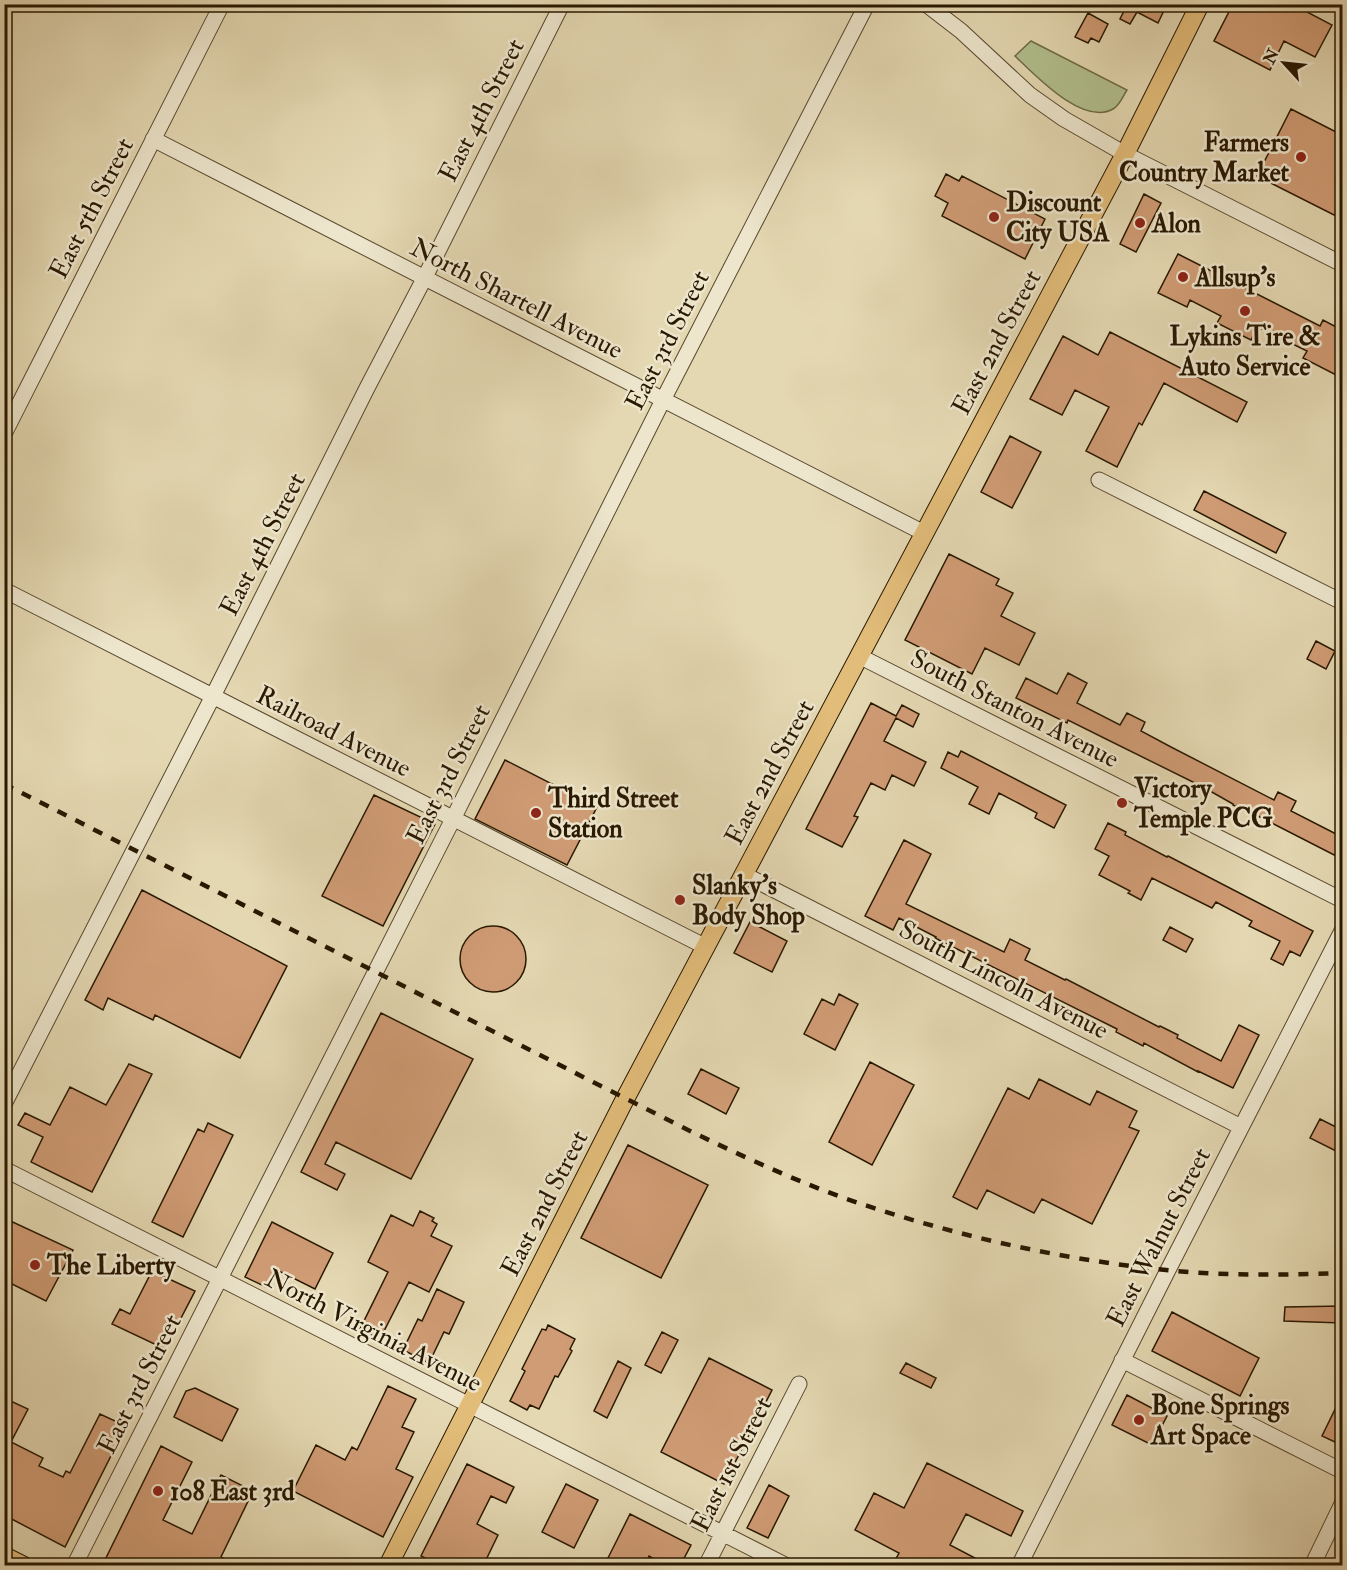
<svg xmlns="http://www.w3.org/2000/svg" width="1347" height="1570" viewBox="0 0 1347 1570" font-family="'IM FELL Double Pica',serif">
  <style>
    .green { fill: #b2bf8e; stroke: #6e6c48; stroke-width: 1.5 }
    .building { fill: #d09c75; stroke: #291801; stroke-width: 1.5 }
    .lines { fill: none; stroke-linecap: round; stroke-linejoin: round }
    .minor-casing { stroke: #58482d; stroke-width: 17 }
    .major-casing { stroke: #291801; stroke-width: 20 }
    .minor { stroke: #ede6cd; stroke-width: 15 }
    .major { stroke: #e2bc79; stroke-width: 18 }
    .rail { stroke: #291801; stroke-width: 4.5; stroke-dasharray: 10 10; stroke-linecap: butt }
    .poi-dot { fill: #8f2418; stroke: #ede6cd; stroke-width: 2 }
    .labels { text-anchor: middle; stroke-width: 5; stroke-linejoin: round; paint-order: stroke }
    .street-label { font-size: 26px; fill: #291801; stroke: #ede6cd }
    .poi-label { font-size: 26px; font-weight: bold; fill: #291801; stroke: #ede6cd; text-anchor: start }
  </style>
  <rect width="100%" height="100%" fill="#e4d8b2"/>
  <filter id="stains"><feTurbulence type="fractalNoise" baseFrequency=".00333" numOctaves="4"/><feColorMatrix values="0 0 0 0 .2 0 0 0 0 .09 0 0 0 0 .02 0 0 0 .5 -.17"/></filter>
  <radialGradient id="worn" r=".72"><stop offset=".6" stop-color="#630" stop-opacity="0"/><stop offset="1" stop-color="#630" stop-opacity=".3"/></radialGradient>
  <!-- green -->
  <path class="green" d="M1031,41L1127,90C1123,96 1120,105 1113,109C1083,126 1036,76 1015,56Z"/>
  <!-- building -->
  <path class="building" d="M1121,4H1167L1158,23L1137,12L1130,24L1120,19L1126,7Z
    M1233,4H1292L1332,25L1315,57L1284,41L1270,70L1214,41Z
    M1088,13L1108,24L1099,42L1091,38L1088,43L1075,37Z
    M1291,109L1342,135V219L1257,176Z
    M946,174L959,181L962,176L1045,219L1025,259L942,216L948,203L935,196Z
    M1144,194L1161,203L1136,252L1120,244Z
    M1178,254L1320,326L1323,320L1342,330V378L1303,358L1307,351L1258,327L1251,340L1217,323L1221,316L1190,300L1187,307L1158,293Z
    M1110,332L1247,402L1237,422L1164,383L1142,425L1139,423L1117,467L1086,451L1109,407L1075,390L1062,415L1030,399L1063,336L1098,355Z
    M1010,436L1041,452L1012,508L981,492Z
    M1204,491L1286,533L1276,553L1194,510Z
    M949,554L999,579L996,585L1013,593L1001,616L1035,633L1019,665L985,648L972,674L905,640Z
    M1316,641L1335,651L1326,669L1307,659Z
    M1068,673L1087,683L1077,703L1120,725L1127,713L1145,722L1141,731L1171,747L1274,800L1278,792L1296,801L1291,811L1342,837V859L1254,814L1253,815L1233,805V804L1203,787L1106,739L1068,720L1067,723L1016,698L1026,678L1057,694Z
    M871,703L896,716L902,705L919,714L913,727L896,718L884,741L926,762L914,786L892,775L885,790L871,783L854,816L858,817L842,847L806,829Z
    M961,751L1066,805L1054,828L1035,818L1037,813L999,793L989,814L969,804L978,787L941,768L948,752L958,757Z
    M505,760L597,807L567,865L475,819Z
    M374,795L435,824L383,926L322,896Z
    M1108,823L1126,832L1125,835L1167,857L1168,856L1313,931L1300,956L1290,951L1283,965L1271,959L1280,941L1249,926L1252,921L1216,902L1212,908L1152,878L1141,900L1128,893L1130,891L1099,875L1109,856L1095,849Z
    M904,840L931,854L906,904L1004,952L1010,939L1030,949L1025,960L1065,980L1066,979L1159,1027L1160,1026L1178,1035L1177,1038L1221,1061L1239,1025L1259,1035L1233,1088L1198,1071V1072L1144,1043L1143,1046L1116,1032L1117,1029L935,938L936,937L899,918L893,930L865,916Z
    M142,890L287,966L240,1058L155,1015L153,1020L108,998L103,1010L85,1000Z
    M750,922L787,941L772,972L734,953Z
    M460 959a33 33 0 1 1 66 0a33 33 0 1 1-66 0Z
    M1170,927L1193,939L1186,952L1163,940Z
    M839,994L858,1004L835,1050L804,1034L822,999L834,1005Z
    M381,1013L473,1059L411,1179L336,1142L325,1164L345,1174L337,1190L301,1172Z
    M870,1062L914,1085L872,1165L829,1142Z
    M129,1064L152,1074L92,1192L31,1162L43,1137L18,1125L25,1113L50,1125L70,1087L106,1105Z
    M701,1069L739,1088L726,1114L688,1094Z
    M1039,1079L1090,1105L1097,1091L1137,1111L1129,1127L1139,1131L1092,1224L1042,1199L1034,1213L987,1190L977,1209L953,1197L1008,1088L1029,1099Z
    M1320,1119L1342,1130V1154L1310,1138Z
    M208,1123L233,1135L183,1237L152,1222L198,1129L204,1132Z
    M628,1145L708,1185L661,1278L581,1238Z
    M420,1211L434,1218L432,1221L437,1224L431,1236L452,1246L429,1292L409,1282L380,1339L360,1329L388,1272L368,1262L391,1215L413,1226Z
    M4,1218L73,1250L46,1301L4,1280Z
    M272,1222L333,1253L315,1289L275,1269L266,1287L245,1277Z
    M152,1271L195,1291L165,1349L112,1324L120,1309L130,1314Z
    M437,1289L464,1302L449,1334L444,1332L429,1363L403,1350L418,1319L422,1321Z
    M1342,1306V1323L1284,1321L1285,1307Z
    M1172,1312L1259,1358L1240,1396L1152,1351Z
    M548,1325L575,1339L570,1349L572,1351L558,1377L555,1376L539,1409L530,1405L527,1410L510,1401L525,1371L522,1369L542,1329L546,1330Z
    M662,1332L678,1340L661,1373L645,1365Z
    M709,1358L772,1390L724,1484L661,1452Z
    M618,1361L631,1368L607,1418L594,1411Z
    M906,1363L936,1378L931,1388L900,1373Z
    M388,1386L416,1399L402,1427L414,1432L396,1469L413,1477L383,1537L293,1491L316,1445L345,1460L352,1447L357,1450Z
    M195,1388L238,1409L222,1441L174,1417L186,1391Z
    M1127,1395L1167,1416L1152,1445L1112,1425Z
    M1342,1395V1432L1337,1443L1322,1436Z
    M4,1398L28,1409L11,1442L43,1458L39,1466L63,1477L66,1471L70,1473L100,1414L126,1426L65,1547L4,1515Z
    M161,1446L192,1462L163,1520L192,1534L221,1475L253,1491L221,1557L238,1566H102Z
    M927,1463L1023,1511L1011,1536L966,1514L950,1545L990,1566H892L899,1553L855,1530L874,1493L904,1508Z
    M467,1464L514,1487L506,1503L491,1496L477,1524L498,1535L483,1566H441L421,1556Z
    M566,1484L598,1500L574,1548L542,1532Z
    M769,1485L789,1496L768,1538L747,1528Z
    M630,1514L691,1545L680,1566H667L649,1556L645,1566H604Z"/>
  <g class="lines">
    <defs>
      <path id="minor" d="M926,4L961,31L1030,95L1064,119L1125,154L1342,264
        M153,139L924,533
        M4,434L222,4
        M1099,480L1342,602
        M4,590L706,947
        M859,656L1342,900
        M745,875L1241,1127
        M4,1104L213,696L367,388L425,277L562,4
        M4,1169L787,1566
        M1122,1360L1342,1471
        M74,1566L453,819L663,400L867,4
        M706,1566L799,1384
        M1019,1566L1168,1270L1342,931
        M1312,1566L1342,1504"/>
      <path id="major" d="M4,1556L24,1566
        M388,1566L625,1099L1125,154L1200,4"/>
    </defs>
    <!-- minor casing -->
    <use href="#minor" class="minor-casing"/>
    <!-- major casing -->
    <use href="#major" class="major-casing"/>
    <!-- minor -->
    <use href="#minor" class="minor"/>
    <!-- major -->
    <use href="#major" class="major"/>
    <!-- rail -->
    <path class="rail" d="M4,784L690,1131C740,1155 791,1179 844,1198C948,1234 1056,1259 1166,1270C1224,1276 1284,1275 1342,1273"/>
  </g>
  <!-- markers -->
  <g class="poi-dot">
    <circle cx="1301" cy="157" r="6"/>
    <circle cx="994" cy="217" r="6"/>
    <circle cx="1140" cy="223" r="6"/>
    <circle cx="1183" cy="277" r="6"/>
    <circle cx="1245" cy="311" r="6"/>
    <circle cx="1122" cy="803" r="6"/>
    <circle cx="536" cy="813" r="6"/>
    <circle cx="680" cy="900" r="6"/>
    <circle cx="35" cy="1265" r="6"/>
    <circle cx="1139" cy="1420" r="6"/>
    <circle cx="158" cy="1491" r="6"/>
  </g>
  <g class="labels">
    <!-- street labels -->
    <g class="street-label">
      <text transform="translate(481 110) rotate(-63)" y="9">East 4th Street</text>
      <text transform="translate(91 208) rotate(-63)" y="9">East 5th Street</text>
      <text transform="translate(517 298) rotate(27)" y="9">North Shartell Avenue</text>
      <text transform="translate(667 340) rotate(-63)" y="9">East 3rd Street</text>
      <text transform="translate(996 342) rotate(-62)" y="9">East 2nd Street</text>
      <text transform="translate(262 544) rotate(-63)" y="9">East 4th Street</text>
      <text transform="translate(1015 708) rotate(27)" y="9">South Stanton Avenue</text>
      <text transform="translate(334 731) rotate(27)" y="9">Railroad Avenue</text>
      <text transform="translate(769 772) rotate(-62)" y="9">East 2nd Street</text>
      <text transform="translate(448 774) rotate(-63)" y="9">East 3rd Street</text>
      <text transform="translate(1004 979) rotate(27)" y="9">South Lincoln Avenue</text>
      <text transform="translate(544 1203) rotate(-63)" y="9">East 2nd Street</text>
      <text transform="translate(1158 1237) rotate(-63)" y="9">East Walnut Street</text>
      <text transform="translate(374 1330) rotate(27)" y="9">North Virginia Avenue</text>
      <text transform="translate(139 1384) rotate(-63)" y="9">East 3rd Street</text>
      <text transform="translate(731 1464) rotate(-63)" y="9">East 1st Street</text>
    </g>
    <!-- poi labels -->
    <g class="poi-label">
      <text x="1289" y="151" text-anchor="end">Farmers<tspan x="1289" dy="30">Country Market</tspan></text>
      <text x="1006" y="211">Discount<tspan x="1006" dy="30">City USA</tspan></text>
      <text x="1152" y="232">Alon</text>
      <text x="1195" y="286">Allsup’s</text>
      <text x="1245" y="345" text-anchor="middle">Lykins Tire &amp;<tspan x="1245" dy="30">Auto Service</tspan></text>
      <text x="1134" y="797">Victory<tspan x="1134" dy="30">Temple PCG</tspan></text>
      <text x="548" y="807">Third Street<tspan x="548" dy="30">Station</tspan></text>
      <text x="692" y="894">Slanky's<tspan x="692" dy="30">Body Shop</tspan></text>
      <text x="47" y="1274">The Liberty</text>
      <text x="1151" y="1414">Bone Springs<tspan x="1151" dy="30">Art Space</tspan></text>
      <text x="170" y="1500">108 East 3rd</text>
    </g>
  </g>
  <!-- margin -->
  <rect width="1347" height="1570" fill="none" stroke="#e4d8b2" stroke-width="24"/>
  <rect x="6" y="6" width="1335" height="1558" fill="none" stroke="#291801" stroke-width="3"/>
  <rect x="12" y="12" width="1323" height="1546" fill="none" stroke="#291801" stroke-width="1.5"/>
  <!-- north arrow -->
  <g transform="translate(1284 63) rotate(297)" stroke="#ede6cd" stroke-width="4.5" paint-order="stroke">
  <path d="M0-4.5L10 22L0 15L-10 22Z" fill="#291801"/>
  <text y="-9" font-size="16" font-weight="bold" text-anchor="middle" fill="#291801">N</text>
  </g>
  <rect width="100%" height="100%" filter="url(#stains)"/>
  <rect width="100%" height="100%" fill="url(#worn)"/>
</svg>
